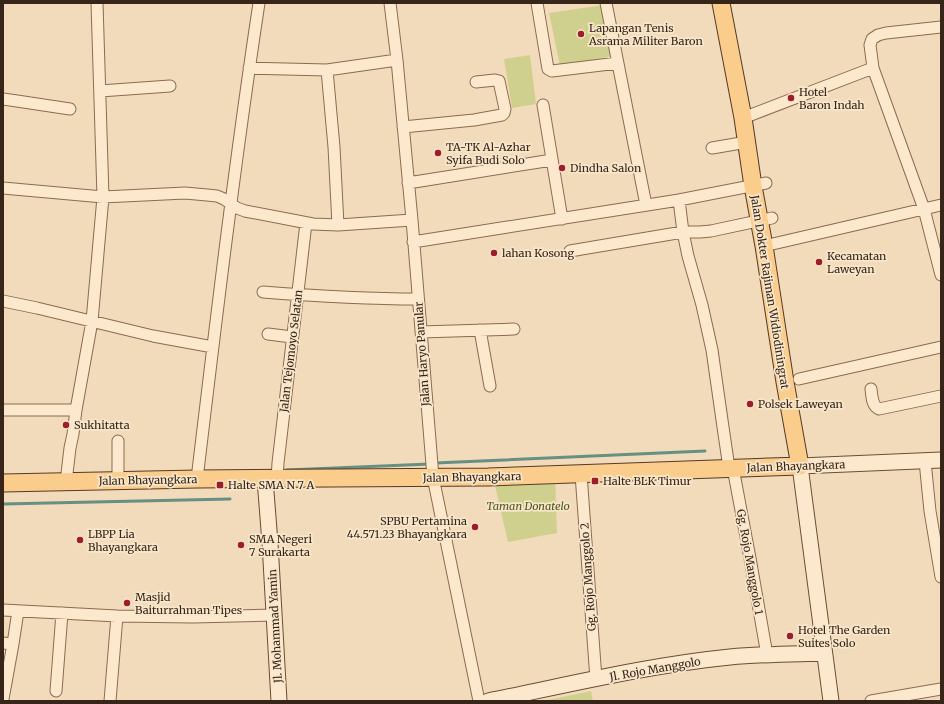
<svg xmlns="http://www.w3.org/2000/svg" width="944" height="704" viewBox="0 0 944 704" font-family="Merriweather,serif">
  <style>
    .green { fill: #cfd08d }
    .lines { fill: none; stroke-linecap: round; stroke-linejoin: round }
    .stream { stroke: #669081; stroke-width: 3 }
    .street-casing { stroke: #8a6a53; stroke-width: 13 }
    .secondary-casing { stroke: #6b4c36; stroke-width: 17 }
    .primary-casing { stroke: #563928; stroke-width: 19 }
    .street { stroke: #fce9cd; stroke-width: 11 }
    .secondary { stroke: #fce9cd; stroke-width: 15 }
    .primary { stroke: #facd8c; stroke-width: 17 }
    .poi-dot { fill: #9e1d2b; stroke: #f8e6ca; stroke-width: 1.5 }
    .labels { text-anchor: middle; stroke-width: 3.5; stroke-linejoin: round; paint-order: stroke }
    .poi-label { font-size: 11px; fill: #372519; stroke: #f8e6ca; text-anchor: start }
    .street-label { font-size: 11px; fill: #372519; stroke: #f8e6ca }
    .park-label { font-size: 11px; font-style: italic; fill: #4d561e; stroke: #f8e6ca }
  </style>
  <rect width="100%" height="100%" fill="#f2dbba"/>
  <!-- green -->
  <path class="green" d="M604,5L613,56L560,66L549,13Z
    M530,55L536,104L512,108L504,59Z
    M555,475L557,533L508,542L493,477Z
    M591,691L593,701H543Z"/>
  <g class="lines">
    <!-- stream -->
    <path class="stream" d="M435,463L705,451
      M287,470L430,464
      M3,504L230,499"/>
    <defs>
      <path id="street" d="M390,3L397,60L412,220L433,477L479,701
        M537,3L548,69L552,71L618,63
        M606,3L646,205
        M941,27L886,33L878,35L872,39L870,45L873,68L924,209L941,275
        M249,68L327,70L397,60
        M327,70L334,147L338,225
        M100,91L170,86
        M3,99L17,101L70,109
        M543,105L562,219
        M743,118L873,68
        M403,127L474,120L502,115L504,113L505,109L499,81L495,80L476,82
        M712,148L747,142
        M408,183L552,160
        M3,188L103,197L185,193L207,195L217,196L224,199L237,208L245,211L313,224L338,225L412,220
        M679,200L683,232L688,256L702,305L712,350L723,427L729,468
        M413,242L679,200L766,183
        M764,246L941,205
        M570,251L683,232H700L711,231L772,218
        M263,292C315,296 366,299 418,299
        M3,301L37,308L153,336L213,347
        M480,330L490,386
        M421,332L514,329
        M268,334L292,337
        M799,379L941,347
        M871,389C872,397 872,406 879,409L941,396
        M3,410H76
        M925,461L930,511L941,577
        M733,468L750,558L767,655
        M581,474L596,679
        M197,479C216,320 235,161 259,3
        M277,479L278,463L306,223
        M118,481V441
        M66,482L70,448L73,434L76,410L92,321L103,197L97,3
        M3,610L117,616L193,617L274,615
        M3,643L13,644
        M56,691L62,613
        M3,699L13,644L18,611
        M110,701L117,616
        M871,701L941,689"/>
      <path id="secondary" d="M265,479L270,543L279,701
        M488,701C568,685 649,665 730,657C761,654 793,654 824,653
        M831,701L800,466L941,460"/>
      <path id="primary" d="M3,483L197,479L488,477L800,466L785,382L764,246L753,186L743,118L721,3"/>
    </defs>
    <!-- street casing -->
    <use href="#street" class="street-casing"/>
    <!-- secondary casing -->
    <use href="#secondary" class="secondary-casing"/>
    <!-- primary casing -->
    <use href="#primary" class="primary-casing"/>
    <!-- street -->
    <use href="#street" class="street"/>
    <!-- secondary -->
    <use href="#secondary" class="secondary"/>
    <!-- primary -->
    <use href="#primary" class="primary"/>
  </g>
  <!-- markers -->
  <g class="poi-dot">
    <circle cx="581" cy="34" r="4"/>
    <circle cx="791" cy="98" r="4"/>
    <circle cx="438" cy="153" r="4"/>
    <circle cx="562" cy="168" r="4"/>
    <circle cx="494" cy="253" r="4"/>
    <circle cx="819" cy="262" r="4"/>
    <circle cx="750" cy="404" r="4"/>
    <circle cx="66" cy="425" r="4"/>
    <rect x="591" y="477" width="8" height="8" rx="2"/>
    <rect x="216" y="481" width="8" height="8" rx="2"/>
    <circle cx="475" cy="527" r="4"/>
    <circle cx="80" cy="540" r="4"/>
    <circle cx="241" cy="545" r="4"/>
    <circle cx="127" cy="603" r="4"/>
    <circle cx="790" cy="636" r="4"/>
  </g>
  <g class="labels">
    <!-- poi labels -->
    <g class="poi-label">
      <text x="589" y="32">Lapangan Tenis<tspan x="589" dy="13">Asrama Militer Baron</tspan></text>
      <text x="799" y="96">Hotel<tspan x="799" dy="13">Baron Indah</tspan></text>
      <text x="446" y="151">TA-TK Al-Azhar<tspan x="446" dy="13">Syifa Budi Solo</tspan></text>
      <text x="570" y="172">Dindha Salon</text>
      <text x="502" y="257">lahan Kosong</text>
      <text x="827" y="260">Kecamatan<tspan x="827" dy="13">Laweyan</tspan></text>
      <text x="758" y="408">Polsek Laweyan</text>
      <text x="74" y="429">Sukhitatta</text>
      <text x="603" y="485">Halte BLK Timur</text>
      <text x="228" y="489">Halte SMA N 7 A</text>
      <text x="467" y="525" text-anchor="end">SPBU Pertamina<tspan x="467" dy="13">44.571.23 Bhayangkara</tspan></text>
      <text x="88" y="538">LBPP Lia<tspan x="88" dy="13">Bhayangkara</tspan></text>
      <text x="249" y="543">SMA Negeri<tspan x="249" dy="13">7 Surakarta</tspan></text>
      <text x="135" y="601">Masjid<tspan x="135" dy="13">Baiturrahman Tipes</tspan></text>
      <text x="798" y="634">Hotel The Garden<tspan x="798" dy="13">Suites Solo</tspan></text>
    </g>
    <!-- street labels -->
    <g class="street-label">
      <text transform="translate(770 292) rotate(81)" y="4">Jalan Dokter Rajiman Widiodiningrat</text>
      <text transform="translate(291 351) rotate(-83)" y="4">Jalan Tejomoyo Selatan</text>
      <text transform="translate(422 354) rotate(-94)" y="4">Jalan Haryo Panular</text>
      <text transform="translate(796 466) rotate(-2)" y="4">Jalan Bhayangkara</text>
      <text transform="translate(472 477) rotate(-1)" y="4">Jalan Bhayangkara</text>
      <text transform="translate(148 480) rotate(-1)" y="4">Jalan Bhayangkara</text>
      <text transform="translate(750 562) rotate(80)" y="4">Gg. Rojo Manggolo 1</text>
      <text transform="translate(588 577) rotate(-94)" y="4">Gg. Rojo Manggolo 2</text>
      <text transform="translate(275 626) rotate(-93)" y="4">Jl. Mohammad Yamin</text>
      <text transform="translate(655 669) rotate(-10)" y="4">Jl. Rojo Manggolo</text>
    </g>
    <!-- park labels -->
    <g class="park-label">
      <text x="528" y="510">Taman Donatelo</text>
    </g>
  </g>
  <!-- border -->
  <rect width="944" height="704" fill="none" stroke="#372519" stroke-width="8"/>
</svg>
